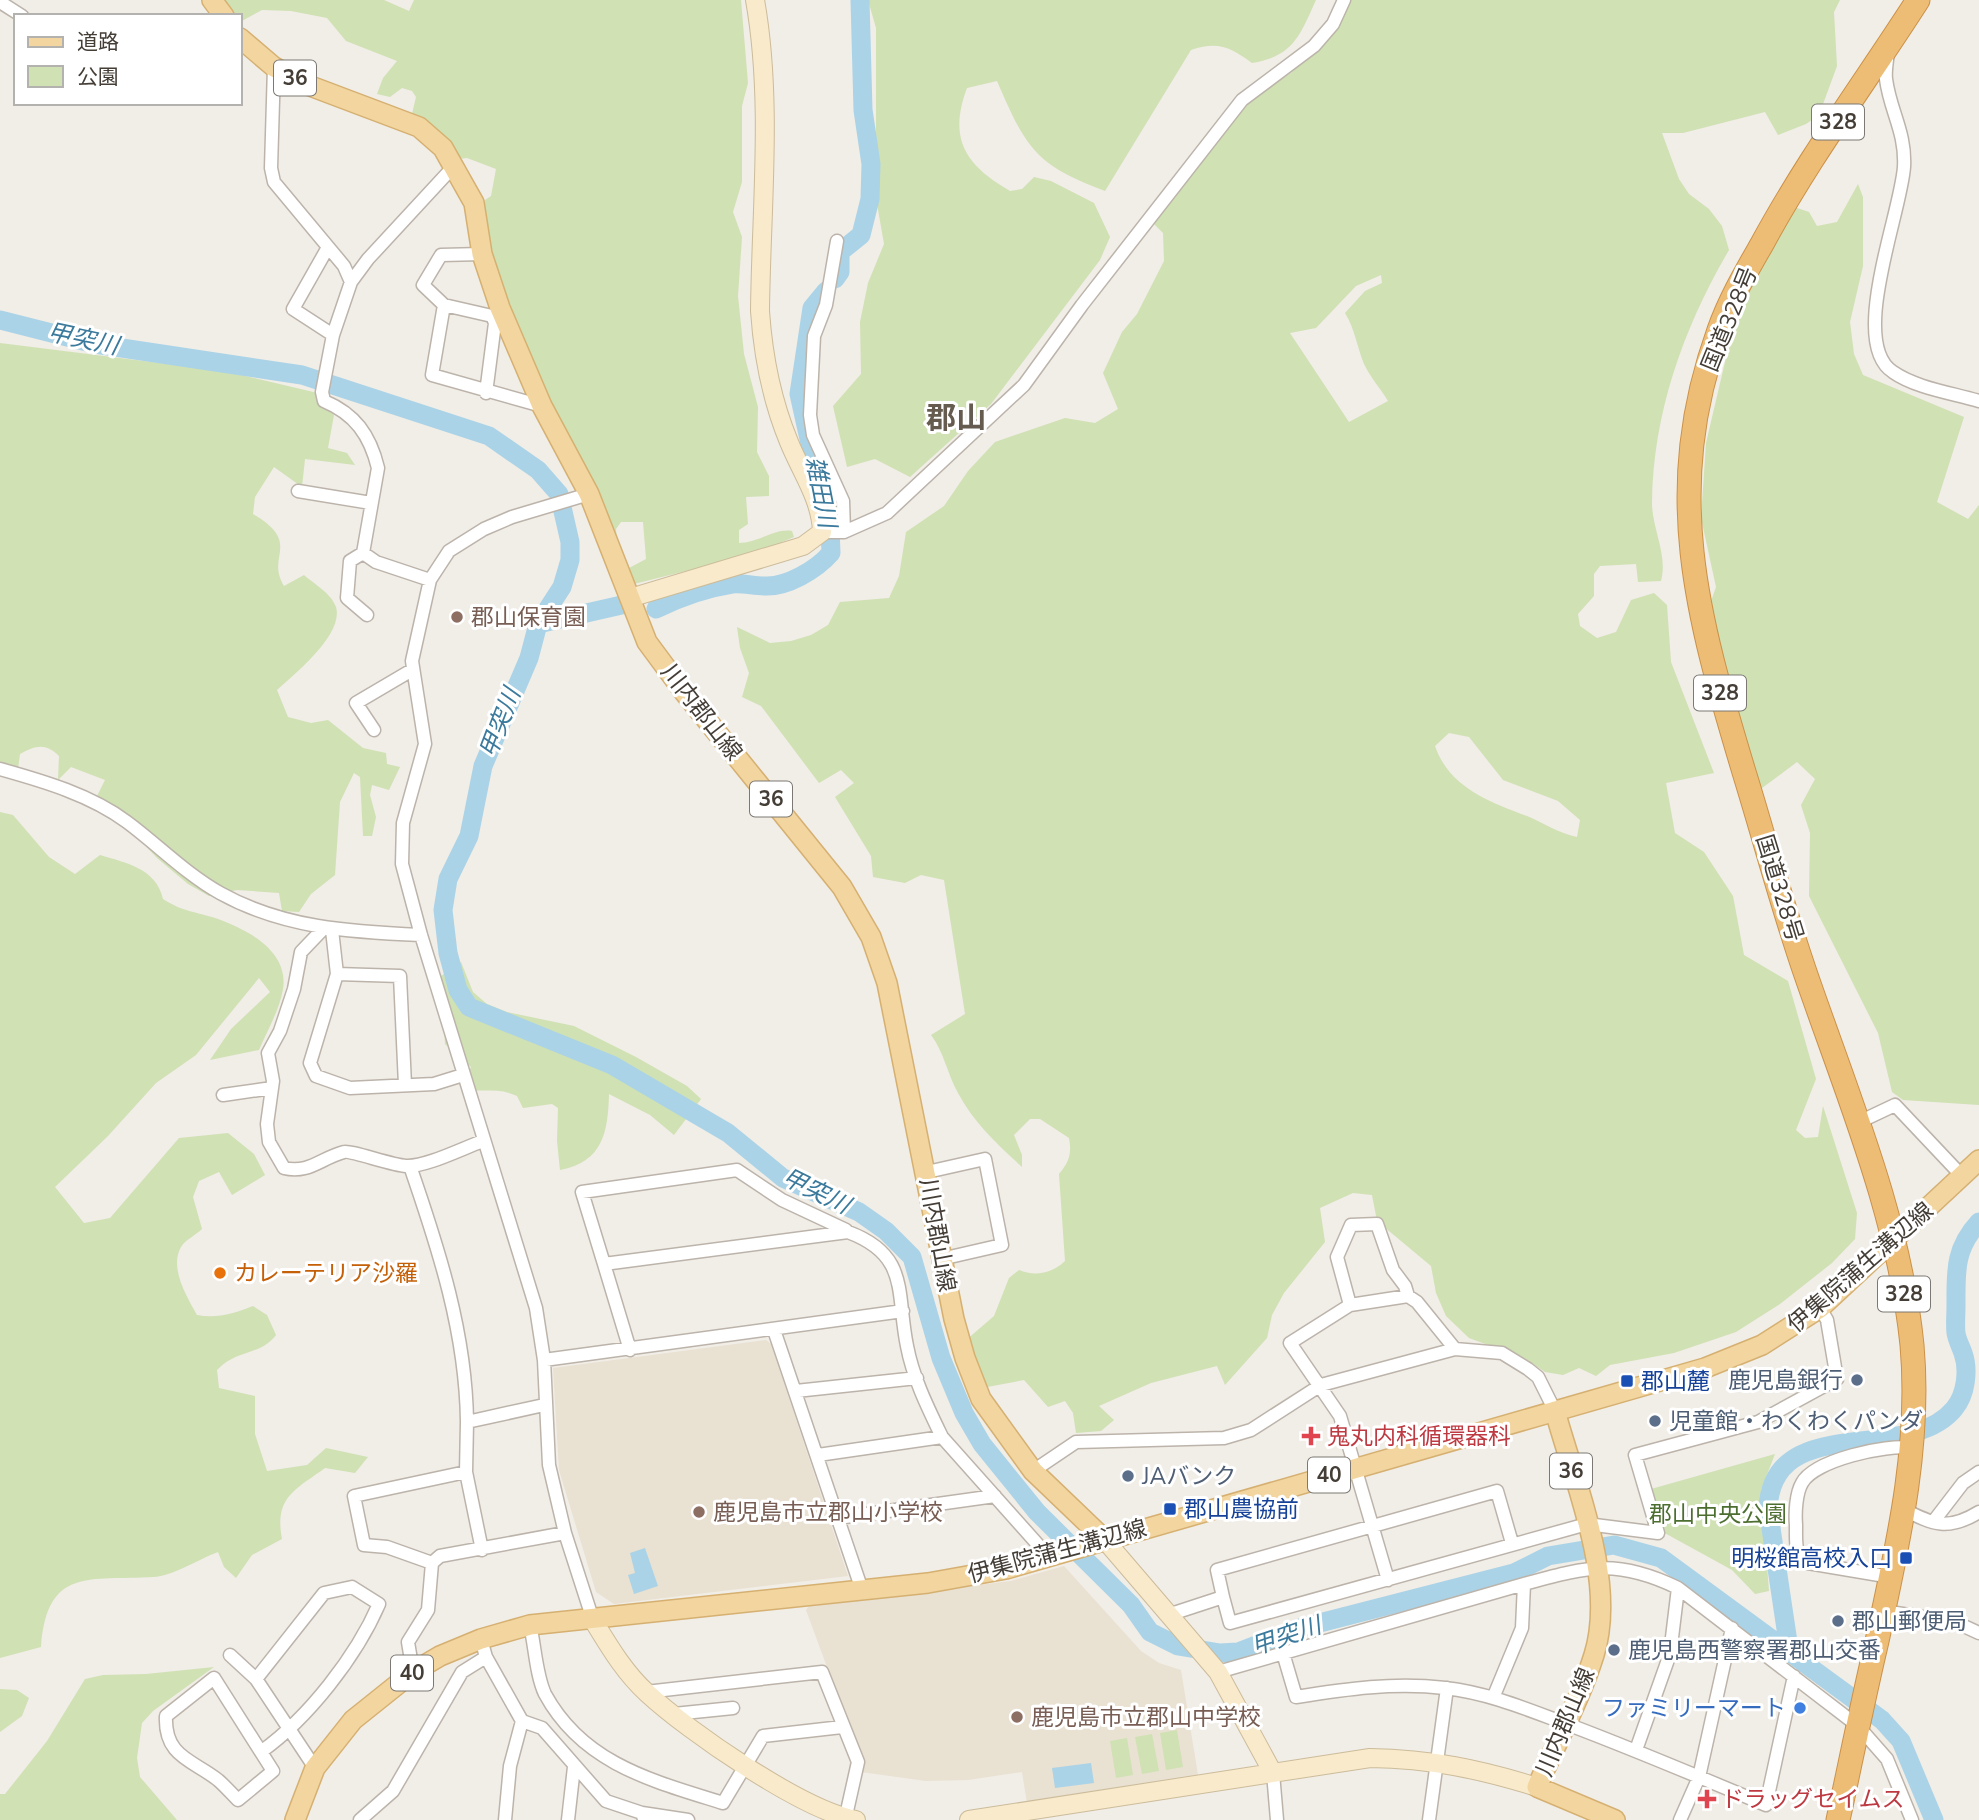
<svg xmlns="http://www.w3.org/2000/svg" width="1979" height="1820" viewBox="0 0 1979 1820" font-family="'Nunito Sans','Noto Sans JP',sans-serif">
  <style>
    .education { fill: #e9e1d2 }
    .green { fill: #d0e1b4; fill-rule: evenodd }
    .water { fill: #aad3e7 }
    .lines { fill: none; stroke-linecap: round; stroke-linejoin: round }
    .river { stroke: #aad3e7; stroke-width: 19 }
    .street-casing { stroke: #bcb4ab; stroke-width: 15 }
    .secondary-casing { stroke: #ccbc9b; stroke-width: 20 }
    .primary-casing { stroke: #d5b071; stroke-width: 22 }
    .highway-casing { stroke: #cb9148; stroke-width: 25 }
    .street { stroke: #fff; stroke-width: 12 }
    .secondary { stroke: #f8eaca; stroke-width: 18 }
    .primary { stroke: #f2d59f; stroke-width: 19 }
    .highway { stroke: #edbd76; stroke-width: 23 }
    .education-dot { fill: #8d6e63; stroke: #fff; stroke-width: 2.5 }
    .food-dot { fill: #e8710a; stroke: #fff; stroke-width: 2.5 }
    .service-dot { fill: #5c6f8a; stroke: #fff; stroke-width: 2.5 }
    .transit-dot { fill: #1a4fb4; stroke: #fff; stroke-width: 2.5 }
    .health-dot { fill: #e0444e; stroke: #fff; stroke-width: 2.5 }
    .shop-dot { fill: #3f7fe0; stroke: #fff; stroke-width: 2.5 }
    .labels { text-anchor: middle; stroke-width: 6; stroke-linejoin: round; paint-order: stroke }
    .shield { fill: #fff; stroke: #7c7873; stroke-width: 2 }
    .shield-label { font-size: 21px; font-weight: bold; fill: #443e37 }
    .street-label { font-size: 23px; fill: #443e37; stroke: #fff }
    .education-label { font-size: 23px; fill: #785e54; stroke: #fff; text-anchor: start }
    .food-label { font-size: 23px; fill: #c56008; stroke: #fff; text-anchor: start }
    .service-label { font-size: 23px; fill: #4e5e75; stroke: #fff; text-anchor: start }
    .transit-label { font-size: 23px; fill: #164399; stroke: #fff; text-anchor: start }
    .health-label { font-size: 23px; fill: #be3a42; stroke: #fff; text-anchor: start }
    .park-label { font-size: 23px; fill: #4d6e31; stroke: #fff }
    .shop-label { font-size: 23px; fill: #366cbe; stroke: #fff; text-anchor: end }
    .water-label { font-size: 24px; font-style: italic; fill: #3b7a9c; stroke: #fff }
    .district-label { font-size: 30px; font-weight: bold; fill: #655b4f; stroke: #fff }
  </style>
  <rect width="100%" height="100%" fill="#f1ede7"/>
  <!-- education -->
  <path class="education" d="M766,1340L771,1344L848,1576L614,1604L596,1592L559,1470L553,1368Z
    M1064,1566L1141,1651L1159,1663L1181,1670L1198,1775L1027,1803L1022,1772L968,1780L926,1781L861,1772L862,1762L806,1610L809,1606L1011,1581Z"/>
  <!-- green -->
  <path class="green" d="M216,0H384L409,11L414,0H741L748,83L742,106V182L733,212L742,237L738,296L744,354L758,407L757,452L769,476V496L746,497L748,524L739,530V543C758,543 775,528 792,531L794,537L754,554L634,584L614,576L646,559L643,522H621L616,529L617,542L590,514L491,311L477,272L475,235L476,219L485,200L491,196L496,169L467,158L450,160L411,118L416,97L412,91L402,88L390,97L377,94L383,78L397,61L346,41L327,18L291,11L262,10L240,22V16H226Z
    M868,0H1316C1300,35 1294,56 1252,63C1230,47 1218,41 1191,50L1105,191C1035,165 1026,148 997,81L967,88C948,139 965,165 1010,191L1022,189L1034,177L1051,181L1094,203L1110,237L1100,260L991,404L910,477L875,459L847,467L833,406L861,374L860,322L868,283L884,244L876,198V28Z
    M1342,0H1840L1834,12L1837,66L1819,115L1806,124L1778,135L1765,112L1683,133H1662L1679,179L1689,194L1709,209L1722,226L1729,250C1684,327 1653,412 1652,503C1652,529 1668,555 1661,581L1638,582L1636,564L1600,566L1594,574V596L1578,614L1580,626L1597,638L1616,632L1631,600L1654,593L1667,605L1671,662L1714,773L1666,783L1675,833L1704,852L1733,896L1744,955L1788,981L1816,1079L1796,1130L1805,1138L1818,1137L1823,1106L1857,1213L1855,1239L1832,1263L1780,1304L1736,1332L1674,1353L1610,1365L1596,1376L1579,1368L1563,1375L1545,1372L1526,1359L1469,1338L1446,1316L1436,1293L1431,1266L1377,1221L1372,1195L1353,1193L1320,1208L1325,1242L1284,1293L1272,1315L1267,1338L1225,1385L1217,1366L1151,1383L1099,1406L1114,1420L1101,1431L1076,1433L1073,1413L1065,1401L1048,1407L1024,1380L982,1388L965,1341L994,1316L1009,1278L1019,1270C1035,1277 1053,1273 1065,1261L1059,1174C1069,1162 1072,1154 1069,1138L1040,1119H1030L1014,1135L1022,1155V1167C997,1144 974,1123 958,1093C947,1073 944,1052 931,1035L965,1014L944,880L921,875L905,883L873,877L871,856L835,797L854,783L841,770L819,783L761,706L742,697L749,673L740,648L737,627L770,643L791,641L811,635L828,625L840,602L889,598L899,576L906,532L944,506L968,471L995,442L1065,418L1095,423L1118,409L1103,373L1122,332L1137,314L1164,261L1163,233L1150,220L1250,99L1291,73L1326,39ZM1381,275L1382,283L1365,291L1345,313C1355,329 1357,347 1364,364C1370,377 1381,389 1388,401L1349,422L1290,333L1316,328L1356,286ZM1449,733L1469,737L1503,780L1558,801L1580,820L1577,837C1558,833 1544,823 1527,816C1489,802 1449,787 1435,746Z
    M1858,184L1863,197V266L1850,322L1854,354L1863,375L1964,417L1937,502L1968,519L1979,505V1105L1903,1100L1892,1092L1878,1033L1809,896L1810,833L1801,805L1815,779L1797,762L1758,791L1723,673L1710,604L1716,587L1701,518L1706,443L1740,298L1791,206L1809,212L1817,226L1837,222Z
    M0,343L224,371L326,395L334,415L328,448L347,453L355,465L305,459L302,487L274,467L255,497L253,514C303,544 265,555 284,586L304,575C314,584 331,593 336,607C344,634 296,673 277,690L288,717L311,723L328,720L363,748L386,753L387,764L400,767L389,790L372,785L370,795L376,817L372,836H363L360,777L354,773L340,802L335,875L311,894L299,912L282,911L279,893L237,890L209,896L188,884L157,858L139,839L92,806L105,780L71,767L58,780L59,756C46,743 36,745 20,754L18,769L0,765Z
    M0,812L13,815L49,857L75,874L100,855C126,863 156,868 163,899C185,913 195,911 218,919C248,930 289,951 283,989C280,1009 267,1031 259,1050L210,1060L231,1029L270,992L259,978L196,1055L156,1083L108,1136L55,1187L84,1223L110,1218L179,1138L228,1133L254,1154L265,1175L232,1195L219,1172L199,1181L193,1197L202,1229C196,1235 185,1240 181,1247C169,1268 187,1297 197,1315C217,1319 235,1313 253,1306L267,1315L276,1335C260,1356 237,1349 217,1370L219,1388L255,1396V1434L267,1471L307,1465L326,1448L368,1457L355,1473L325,1468C295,1490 274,1497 282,1539L252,1555L236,1578L224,1567L218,1552C199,1559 173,1576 153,1577C90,1581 47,1566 41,1647L0,1658Z
    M461,962L473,992L487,1004L507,1012L574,1026L636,1057L687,1086L701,1099L674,1135L650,1115L609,1094C608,1132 603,1162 560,1170L557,1141L558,1108L552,1104L523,1108L517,1096C499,1087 481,1093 461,1089L471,1067L445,1044L441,976Z
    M1775,1454L1761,1490L1769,1591L1755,1594L1732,1570L1661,1531L1651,1489Z
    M214,1667L153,1711L142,1723L137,1758L140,1777L177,1820H0V1794H5L47,1741L85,1679L103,1675L146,1674Z
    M0,1689L17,1690L29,1698L22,1716L0,1732Z
    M1177,1730L1183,1767L1166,1770L1160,1733Z
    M1152,1734L1159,1771L1142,1774L1135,1737Z
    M1127,1738L1133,1775L1116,1778L1110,1741Z"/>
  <!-- water -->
  <path class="water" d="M645,1548L658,1586L634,1594L628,1575L635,1573L630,1553Z
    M1091,1763L1094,1783L1055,1788L1052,1768Z"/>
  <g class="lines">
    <!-- river -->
    <path class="river" d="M835,279L840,272V252L861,235L870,199L871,164L863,110L860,0
      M0,320L95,344L302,375L489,436L538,470L559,494L570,542V560L562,587L538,624L529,658L483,766L469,836L448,879L443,910L448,953L458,990L469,1007L612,1065L728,1133L783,1178L859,1212L886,1231L912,1257L941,1358L964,1413L982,1444L1037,1512L1131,1605L1150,1632L1178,1646L1220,1653L1238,1652L1300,1628L1514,1573L1548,1556L1614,1545L1661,1558L1882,1720L1901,1741L1934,1820
      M656,609C680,597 706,588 732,584C743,583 754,586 765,586C787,587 816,570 831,553L829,505L811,448L799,394L812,308L826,291
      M538,624L626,604
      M1789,1649L1768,1508C1774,1410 1908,1465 1954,1409C1966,1395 1969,1370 1963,1353C1961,1347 1957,1340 1956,1333C1955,1325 1956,1315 1956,1306C1956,1272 1954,1249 1979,1222"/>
    <defs>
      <path id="street" d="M0,2L22,16
        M1888,52C1887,61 1885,71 1886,79C1890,111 1906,132 1904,167C1901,213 1848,343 1893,372C1916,388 1952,393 1979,401
        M274,67L271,168L274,182L344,266L351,282
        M837,241L826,305L814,336L810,415L813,435L843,501L844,532
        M327,249L293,309L333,335
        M482,254L441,255L423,285L444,305L432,375L542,406
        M444,305L492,316L495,323L486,393
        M298,491L371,503
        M589,494L512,517L484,529L449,551L430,580L412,661L425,744L403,823L402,864L421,935L536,1308L544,1360L549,1465L565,1533L593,1620
        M822,532H844L887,513L1024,385L1082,305L1242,100L1314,46L1333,24L1344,0
        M363,553L350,561L347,598L367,615
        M430,580L376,562L363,553L378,468C370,435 355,414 324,401L322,392L333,335L351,282L368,259L454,166
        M374,730L356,703L412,670
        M0,769C43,781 91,795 127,822C158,845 186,874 220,893C283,928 350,932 421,935
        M323,929L301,952L294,989L280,1031L268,1053L273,1081L267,1124L269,1142L284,1168C309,1174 321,1158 344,1152C350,1150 391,1165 406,1166C426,1167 463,1148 483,1141
        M332,930L337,974L310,1063L316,1076L350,1088L434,1084L463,1075
        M337,974L400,976L405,1085
        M223,1095L272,1088
        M1859,1122L1895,1105L1962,1176
        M410,1166C439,1250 466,1333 467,1422L544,1405
        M927,1172L985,1159L1002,1245L941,1259
        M604,1264L582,1192L737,1170L782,1200L846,1230
        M1350,1305L1337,1257L1351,1225L1377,1224L1393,1270L1405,1286L1408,1296
        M774,1330L862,1590
        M630,1350L604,1264L848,1232C910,1255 896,1293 907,1346C913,1378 928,1408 942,1437
        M544,1360L903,1311
        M796,1391L917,1378
        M818,1455L942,1437L1049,1557
        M1033,1471L1076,1442L1224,1438L1251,1430L1321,1385L1455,1349L1502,1353L1528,1369L1538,1377L1555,1411
        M466,1472L467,1422
        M1903,1509C1934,1525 1948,1531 1979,1512
        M838,1518L995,1496
        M1933,1522L1963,1483L1979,1472
        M432,1563L387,1547L364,1545L354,1496L466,1472L482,1550
        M1891,1577L1802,1562C1795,1552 1796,1537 1796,1525C1795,1513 1796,1493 1802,1483C1814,1460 1887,1444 1911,1448
        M1388,1580L1340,1416L1290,1343L1350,1305L1408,1296L1417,1302L1455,1349
        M1223,1597L1230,1623L1587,1524L1658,1533L1635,1455L1758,1422L1837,1379L1827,1320L1820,1308
        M1883,1611L1955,1622L1979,1633
        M1168,1615L1223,1597L1217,1570L1497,1491L1512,1543
        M530,1625C535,1646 536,1675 545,1694C583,1764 653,1781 723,1803L763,1736L842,1727
        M481,1639L486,1657L522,1721L542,1728L606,1801L642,1813
        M1283,1653L1296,1697C1346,1689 1394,1682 1445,1688C1490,1693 1531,1711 1572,1726C1638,1751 1702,1778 1766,1805L1794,1676
        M230,1655L256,1679L315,1768
        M413,1672L408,1642L428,1610L432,1563L440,1556L565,1533
        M1218,1672L1524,1584
        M214,1678L273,1771L238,1800C231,1793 225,1786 218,1780C193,1760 164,1757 166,1716Z
        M256,1679L324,1593L352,1587L379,1604C356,1657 308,1718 262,1751
        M646,1692L822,1672L858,1762L845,1820
        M1493,1698L1522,1628L1524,1584C1587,1567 1616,1558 1678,1588
        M674,1714L733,1708
        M1636,1750L1670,1654L1678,1588L1858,1726L1887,1759L1912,1820
        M1273,1773L1277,1820
        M644,1819L642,1813L688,1820
        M360,1820L393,1791L462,1672L486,1657
        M505,1820L510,1766L522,1721
        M568,1820L574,1767
        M1429,1820L1447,1688
        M1680,1820L1699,1777L1732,1628"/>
      <path id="secondary" d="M630,598L803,546L822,532C821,499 801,472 789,442C772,401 763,355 760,311C761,209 773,101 755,0
        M1104,1539L1218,1672L1273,1773
        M593,1620C609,1646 624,1672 647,1693C688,1731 802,1810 856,1820
        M969,1820L1370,1758C1431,1759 1479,1769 1537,1787"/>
      <path id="primary" d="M212,0L224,16
        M240,38L274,67L305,84L419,127L443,148L474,203L482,254L500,308L542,406L589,494L647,642L684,692L842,887L871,937L887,983L954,1319L965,1358L981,1399L1033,1471L1104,1539
        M1555,1411C1575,1484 1617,1581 1594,1655C1580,1700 1556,1743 1537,1787L1615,1820
        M295,1820L315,1768L353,1720L413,1672L440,1656L481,1639L530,1625L928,1583L1006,1569L1705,1368L1762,1345L1820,1308L1979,1160"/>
      <path id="highway" d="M1838,1820C1851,1760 1863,1700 1877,1641C1898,1544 1921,1445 1912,1345C1899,1216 1848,1097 1806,975C1783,909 1765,840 1744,772C1697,616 1661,491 1719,330C1730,299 1746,272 1762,244C1808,159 1866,81 1918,0"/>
    </defs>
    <!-- street casing -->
    <use href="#street" class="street-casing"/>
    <!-- secondary casing -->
    <use href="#secondary" class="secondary-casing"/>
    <!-- primary casing -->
    <use href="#primary" class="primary-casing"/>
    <!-- highway casing -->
    <use href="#highway" class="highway-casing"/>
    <!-- street -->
    <use href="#street" class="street"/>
    <!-- secondary -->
    <use href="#secondary" class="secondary"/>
    <!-- primary -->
    <use href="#primary" class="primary"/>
    <!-- highway -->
    <use href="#highway" class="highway"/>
  </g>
  <!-- markers -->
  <g class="education-dot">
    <circle cx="457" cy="617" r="7"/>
    <circle cx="699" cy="1512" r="7"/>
    <circle cx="1017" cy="1717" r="7"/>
  </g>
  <circle class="food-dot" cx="220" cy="1273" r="7"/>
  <g class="service-dot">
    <circle cx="1857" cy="1380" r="7"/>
    <circle cx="1655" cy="1421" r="7"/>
    <circle cx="1128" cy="1476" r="7"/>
    <circle cx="1838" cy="1621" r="7"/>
    <circle cx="1614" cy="1650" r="7"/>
  </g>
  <g class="transit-dot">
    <rect x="1620" y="1374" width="14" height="14" rx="3.5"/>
    <rect x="1163" y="1502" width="14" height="14" rx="3.5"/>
    <rect x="1899" y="1551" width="14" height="14" rx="3.5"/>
  </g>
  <g class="health-dot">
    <path d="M1307.5 1425.5h7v7h7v7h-7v7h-7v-7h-7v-7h7z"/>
    <path d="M1703.5 1788.5h7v7h7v7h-7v7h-7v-7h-7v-7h7z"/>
  </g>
  <circle class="shop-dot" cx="1800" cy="1708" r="7"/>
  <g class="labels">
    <!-- shield labels -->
    <g class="shield">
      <rect x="274" y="60.5" width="42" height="35" rx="5"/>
      <rect x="1812" y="104.5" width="52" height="35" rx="5"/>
      <rect x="1694" y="675.5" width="52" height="35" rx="5"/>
      <rect x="750" y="781.5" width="42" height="35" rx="5"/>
      <rect x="1878" y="1276.5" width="52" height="35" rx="5"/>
      <rect x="1550" y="1453.5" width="42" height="35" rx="5"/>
      <rect x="1308" y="1457.5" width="42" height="35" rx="5"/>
      <rect x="391" y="1655.5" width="42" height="35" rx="5"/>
    </g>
    <g class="shield-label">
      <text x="295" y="85">36</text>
      <text x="1838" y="129">328</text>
      <text x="1720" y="700">328</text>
      <text x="771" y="806">36</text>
      <text x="1904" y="1301">328</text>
      <text x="1571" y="1478">36</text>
      <text x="1329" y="1482">40</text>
      <text x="412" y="1680">40</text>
    </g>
    <!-- street labels -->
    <g class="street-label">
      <text transform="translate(1729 319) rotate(-68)" y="8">国道328号</text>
      <text transform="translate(702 712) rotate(52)" y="8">川内郡山線</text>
      <text transform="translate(1780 888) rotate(73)" y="8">国道328号</text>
      <text transform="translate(938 1235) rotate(80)" y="8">川内郡山線</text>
      <text transform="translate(1860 1267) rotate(-41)" y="8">伊集院蒲生溝辺線</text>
      <text transform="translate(1057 1551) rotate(-15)" y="8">伊集院蒲生溝辺線</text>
      <text transform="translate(1565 1722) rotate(-67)" y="8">川内郡山線</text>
    </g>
    <!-- education labels -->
    <g class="education-label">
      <text x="471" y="625">郡山保育園</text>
      <text x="713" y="1520">鹿児島市立郡山小学校</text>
      <text x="1031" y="1725">鹿児島市立郡山中学校</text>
    </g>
    <!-- food labels -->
    <g class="food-label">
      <text x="234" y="1281">カレーテリア沙羅</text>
    </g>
    <!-- service labels -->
    <g class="service-label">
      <text x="1843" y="1388" text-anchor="end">鹿児島銀行</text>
      <text x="1669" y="1429">児童館・わくわくパンダ</text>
      <text x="1142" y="1484">JAバンク</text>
      <text x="1852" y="1629">郡山郵便局</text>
      <text x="1628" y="1658">鹿児島西警察署郡山交番</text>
    </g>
    <!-- transit labels -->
    <g class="transit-label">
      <text x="1641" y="1389">郡山麓</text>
      <text x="1184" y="1517">郡山農協前</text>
      <text x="1892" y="1566" text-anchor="end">明桜館高校入口</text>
    </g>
    <!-- health labels -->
    <g class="health-label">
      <text x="1327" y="1444">鬼丸内科循環器科</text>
      <text x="1721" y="1807">ドラッグセイムス</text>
    </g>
    <!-- park labels -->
    <g class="park-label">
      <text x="1718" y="1522">郡山中央公園</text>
    </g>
    <!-- shop labels -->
    <g class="shop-label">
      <text x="1786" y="1716">ファミリーマート</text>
    </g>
    <!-- water labels -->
    <g class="water-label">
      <text transform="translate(83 339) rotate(12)" y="8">甲突川</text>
      <text transform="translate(821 492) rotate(79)" y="8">雑田川</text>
      <text transform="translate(500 723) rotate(-69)" y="8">甲突川</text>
      <text transform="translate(816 1191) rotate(26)" y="8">甲突川</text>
      <text transform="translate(1286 1636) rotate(-19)" y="8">甲突川</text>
    </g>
    <!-- district labels -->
    <g class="district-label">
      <text x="956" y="428">郡山</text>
    </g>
  </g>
  <!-- legend -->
  <rect x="14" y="14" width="228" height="91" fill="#ffffff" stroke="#b4b2af" stroke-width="2"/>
  <rect x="28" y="37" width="35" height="10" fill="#f2d59f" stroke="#b4b2af" stroke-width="2"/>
  <text x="77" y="49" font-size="21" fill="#443e37">道路</text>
  <rect x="28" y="66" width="35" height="21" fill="#d0e1b4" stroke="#b4b2af" stroke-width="2"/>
  <text x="77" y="84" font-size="21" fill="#443e37">公園</text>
</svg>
